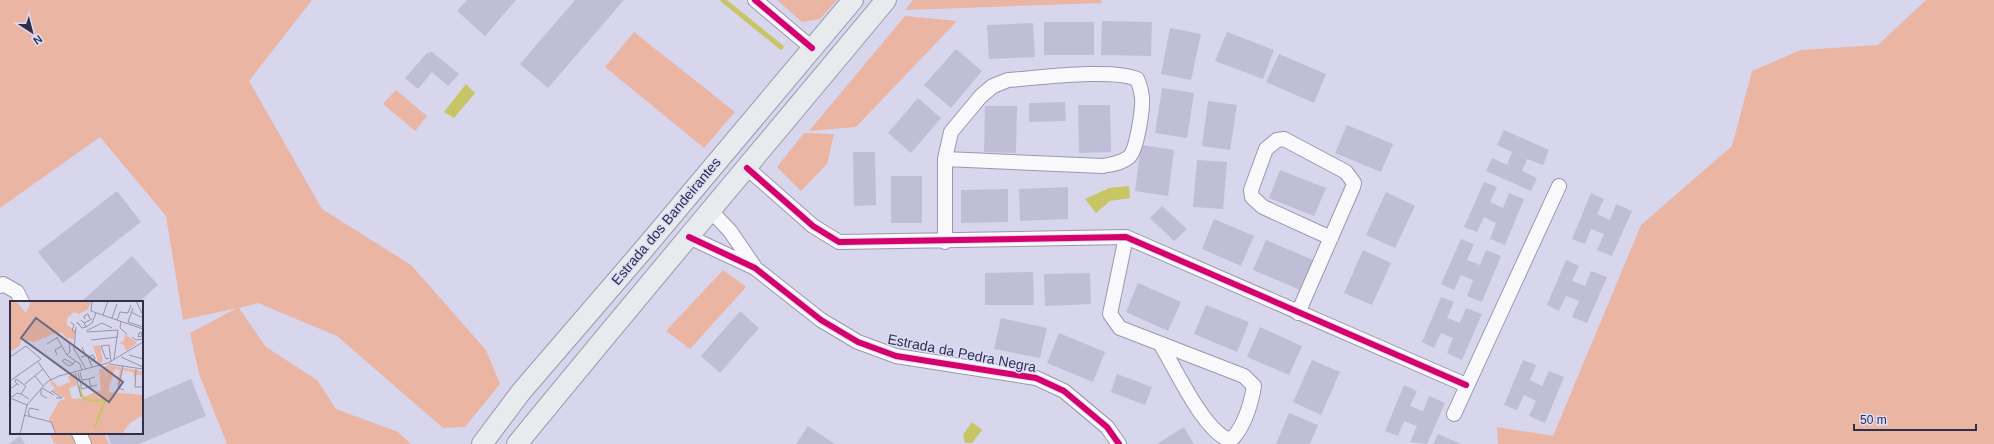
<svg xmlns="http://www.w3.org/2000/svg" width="1994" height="444" viewBox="0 0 1994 444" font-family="Helvetica,sans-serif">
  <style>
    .green { fill: #ebb5a3 }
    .water { fill: #c8c565 }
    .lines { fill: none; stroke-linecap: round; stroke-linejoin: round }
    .stream { stroke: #c8c565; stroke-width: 5 }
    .building { fill: #c0bed6 }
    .street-casing { stroke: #9a98ae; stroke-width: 16 }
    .secondary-casing { stroke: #9a98ae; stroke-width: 22 }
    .street { stroke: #f9f9fc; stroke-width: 14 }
    .secondary { stroke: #e7ebed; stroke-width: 20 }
    .cycleway-casing { stroke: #dcdbf8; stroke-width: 8 }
    .cycleway { stroke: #d6006c; stroke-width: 6 }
    .labels { text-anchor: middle; stroke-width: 3; stroke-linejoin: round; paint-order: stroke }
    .street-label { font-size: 14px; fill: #322f4b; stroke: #dcdbf8 }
    .inset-river { fill: none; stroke: #c8c565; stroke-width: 2 }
    .inset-road { fill: none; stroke: #9593ac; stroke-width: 1 }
    .view { fill: #6c6984; fill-opacity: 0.15; stroke: #6c6984; stroke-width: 2 }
    .inset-edge { fill: none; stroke: #322f4b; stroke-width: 2 }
  </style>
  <rect width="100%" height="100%" fill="#d7d6ed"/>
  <!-- green -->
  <path class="green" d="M0,0H312L249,81L322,209L411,265L486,350L500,384L465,427L443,428L337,336L258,303L239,308L266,347L317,380L336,409L398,432L411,444H227L199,374L190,333L237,308L183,320L166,216L100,137L0,208Z
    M777,0H837L820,19L802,22Z
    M913,0H1101L1102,3L905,10Z
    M1926,0H1994V444H1498L1497,427L1553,436L1641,225L1732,146L1752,71L1801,50L1878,45Z
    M905,16L957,21L856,127L809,131Z
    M634,32L735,112L704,148L605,67Z
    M396,90L427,116L415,131L383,104Z
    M804,133L834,134L827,164L801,191L777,167Z
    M723,270L746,287L690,349L666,331Z
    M49,433H104L109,444H55Z"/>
  <!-- water -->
  <path class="water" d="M466,84L475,93L454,118L444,112Z
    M1129,186L1130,198L1110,201L1096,213L1085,199L1109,188Z
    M972,422L982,430L972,443H965L963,435Z"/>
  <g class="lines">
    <!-- stream -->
    <path class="stream" d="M723,0L781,47"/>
  </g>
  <!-- building -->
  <path class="building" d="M467,0H516L485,36L457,11Z
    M575,0H624L548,88L520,64Z
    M1102,21L1152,22L1151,56L1101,55Z
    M1044,22H1094V55H1044Z
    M1033,23L1035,57L989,59L987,25Z
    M1170,28L1201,34L1191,80L1161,74Z
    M1227,32L1274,50L1263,79L1215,61Z
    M956,49L982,71L951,108L924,85Z
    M432,52L459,74L448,86L432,72L418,89L405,78L427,53Z
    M1279,54L1326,74L1314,103L1266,82Z
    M1162,88L1194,93L1187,138L1155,133Z
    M918,98L941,118L911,153L888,133Z
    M1208,101L1237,105L1230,150L1202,146Z
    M1065,102L1066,121L1029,122V103Z
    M1078,105H1110L1111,152L1079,153Z
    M985,106H1017L1016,153L984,152Z
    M1347,125L1393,144L1381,172L1335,153Z
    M1504,130L1549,150L1543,165L1527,159L1522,171L1537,178L1531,191L1486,171L1492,158L1507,165L1512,152L1497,145Z
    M1141,145L1174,150L1168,196L1135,191Z
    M853,152H875L876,205L854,206Z
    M1197,160L1227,162L1223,209L1193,207Z
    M1280,170L1326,188L1314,216L1269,198Z
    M891,176H922V223H891Z
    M1484,182L1497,187L1490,202L1503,208L1509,193L1524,199L1505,245L1490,239L1496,223L1484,217L1477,232L1464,227Z
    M1068,187V219L1020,221L1019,189Z
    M1008,189V222L961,223V190Z
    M117,191L141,222L63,283L38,252Z
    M1386,192L1415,206L1395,248L1366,235Z
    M1591,193L1604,199L1597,214L1610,220L1616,204L1632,211L1612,256L1597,250L1604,234L1591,229L1585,244L1572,239Z
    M1162,206L1187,229L1174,241L1150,218Z
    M1214,219L1254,236L1241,266L1202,249Z
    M1461,239L1474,244L1467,260L1480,265L1486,250L1501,256L1482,302L1467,296L1473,280L1461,275L1454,290L1441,284Z
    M1266,240L1313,260L1300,290L1253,270Z
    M1363,250L1391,263L1372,305L1344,293Z
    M132,256L158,285L139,302H81Z
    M1566,260L1579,266L1572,281L1585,286L1591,271L1607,277L1587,323L1572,317L1579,301L1566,296L1559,311L1547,305Z
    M1033,272L1034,305H985V273Z
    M1090,273L1091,304L1045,306L1044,274Z
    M1138,283L1181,302L1168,331L1126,312Z
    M1441,297L1454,302L1447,318L1460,323L1466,308L1482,314L1462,360L1447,353L1453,338L1441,333L1434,348L1422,342Z
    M1206,305L1249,322L1237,352L1194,334Z
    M740,311L759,328L720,373L701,356Z
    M1001,318L1047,328L1040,358L994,349Z
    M1260,327L1302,346L1289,375L1247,357Z
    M1059,333L1105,352L1093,382L1047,363Z
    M1312,360L1340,372L1321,415L1293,402Z
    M1523,360L1536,365L1530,380L1542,386L1549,371L1564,377L1545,423L1529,416L1536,401L1524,395L1517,410L1504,405Z
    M1117,374L1152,387L1145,405L1111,392Z
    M191,379L206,416L139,444H111L107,433H142V400Z
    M1404,385L1417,391L1410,406L1423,411L1429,396L1445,403L1427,444L1410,442L1417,426L1404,421L1398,436L1385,431Z
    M1289,413L1318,425L1310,444H1276Z
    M808,426L835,444H796Z
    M1184,427L1194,444H1157Z
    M1438,434L1461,444H1433Z
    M20,436L25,444H9Z"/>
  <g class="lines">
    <defs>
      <path id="street" d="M755,0L812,48
        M945,159L1103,166C1112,164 1122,163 1129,157C1137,150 1143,108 1142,97C1141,90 1140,85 1137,79C1112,68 1038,78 1008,80L993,86L981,96L951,132L945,159V242
        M747,168L813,226L839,242L1126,237L1466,385
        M711,211L730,231L754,266
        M689,237L755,268L821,320L858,342L896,356L1036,378L1064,391L1107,427L1119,444
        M1126,237L1110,314L1120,328L1244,376L1254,386C1251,404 1245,424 1233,438L1227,439C1202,427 1176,370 1161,345
        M0,286L3,284L17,292L22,302
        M1298,313L1353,187L1354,183L1346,172L1284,139L1277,140L1266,149L1251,190L1252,197L1263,207L1331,238
        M1454,414L1559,186
        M79,433L84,444"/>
      <path id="secondary" d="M482,444L521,392L644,249L853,0
        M517,444C639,295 763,148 886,0"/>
    </defs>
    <!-- street casing -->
    <use href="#street" class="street-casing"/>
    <!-- secondary casing -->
    <use href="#secondary" class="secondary-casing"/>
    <!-- street -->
    <use href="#street" class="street"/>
    <!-- secondary -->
    <use href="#secondary" class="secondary"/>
    <defs>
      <path id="cycleway" d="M755,0L812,48
        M747,168L813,226L839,242L1126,237L1466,385
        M689,237L755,268L821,320L858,342L896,356L1036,378L1064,391L1107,427L1119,444"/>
    </defs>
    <!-- cycleway casing -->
    <use href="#cycleway" class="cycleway-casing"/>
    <!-- cycleway -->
    <use href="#cycleway" class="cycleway"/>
  </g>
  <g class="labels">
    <!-- street labels -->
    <g class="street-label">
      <text transform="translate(666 221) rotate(-50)" y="5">Estrada dos Bandeirantes</text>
      <text transform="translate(962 353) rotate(11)" y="5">Estrada da Pedra Negra</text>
    </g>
  </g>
  <!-- overview -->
  <g transform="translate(10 301)">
    <rect width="133" height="133" fill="#d7d6ed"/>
    <path d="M0,0H6L16,12L21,0L81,1L78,8L69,13L64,11L57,17V24L65,30L64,38L57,37L51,31L47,34L45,32L24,41L12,39L9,45L0,51ZM115,33L127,42L116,50L114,44L109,42L114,40ZM90,44L93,61L89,63L83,45ZM98,64L131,70L133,79L131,74H125L124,80L123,71L113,69L110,84L107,82L110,69L105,68L99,86V91L133,94V114L120,122L112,133H47L39,118L49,100L56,98L42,89L45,87L40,82L43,80L48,86L60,81L58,75L64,73L67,84L59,87L62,98L71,97L91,89L89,68H93L98,79L93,66Z" fill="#ebb5a3"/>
    <path class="inset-river" d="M69,84L72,95L77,99L95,100L85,126"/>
    <path class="inset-road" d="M82,0L81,10L133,28M126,0L133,14M123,7L118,21L133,26M121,11L133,17M93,14L98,0M102,17L107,3M75,18L74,15L78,13L80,18M71,19L74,22L82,18M107,19L110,11L118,12L121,4M111,20L110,27L117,33M61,21L64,24L62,29L66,32M74,22L76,26L82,22L86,12M69,24L67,21L72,27L76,26M66,26L64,48L76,68M76,30L92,22L102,27M77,31L108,29L104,58M131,31L132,35L128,36L129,32ZM122,36L126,39L133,38M47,37L57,54L70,63L72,69M81,39L108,36M37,43L48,36M47,54L45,49L52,45M57,54L60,51L59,42M119,54L133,58M0,56L16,45L31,58L0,80M71,56L76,55L72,46M111,56L133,66M99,57L96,58L91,45L99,44L101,61M28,61L41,79M80,61L85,58L83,54L78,56L82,66M63,63L55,58L52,60L59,65L63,63L65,60M99,63L133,68M113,65L108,87L114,89M126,68L125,86H132M70,71L72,79L79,78M65,72L71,96M68,72L72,88L87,84M25,75L33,85M7,83L0,88V94L2,96L7,92L11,93M15,83L33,68M9,84L5,81L6,78L16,85L11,93L19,98M81,86L79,78L85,76M32,87L44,94M31,88V94L37,97M40,92L42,90L52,97H46M0,97L17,104M14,114L41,121L46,133M20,115L18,111L20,107L29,109M10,133L17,104L37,81L49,75L98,62L133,41"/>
    <path class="view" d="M26,17L113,81L99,101L11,37Z"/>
    <rect width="133" height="133" class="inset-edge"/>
  </g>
  <!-- north arrow -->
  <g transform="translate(32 32) rotate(144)" stroke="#dcdbf8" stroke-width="3" paint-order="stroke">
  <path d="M0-3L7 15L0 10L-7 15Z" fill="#322f4b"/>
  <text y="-6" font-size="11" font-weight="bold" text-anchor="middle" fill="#322f4b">N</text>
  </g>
  <!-- scale -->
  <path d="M1854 424v6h122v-6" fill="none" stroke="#322f4b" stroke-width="2"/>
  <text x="1860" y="424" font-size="12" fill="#322f4b" stroke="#dcdbf8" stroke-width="3" paint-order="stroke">50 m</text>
</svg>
